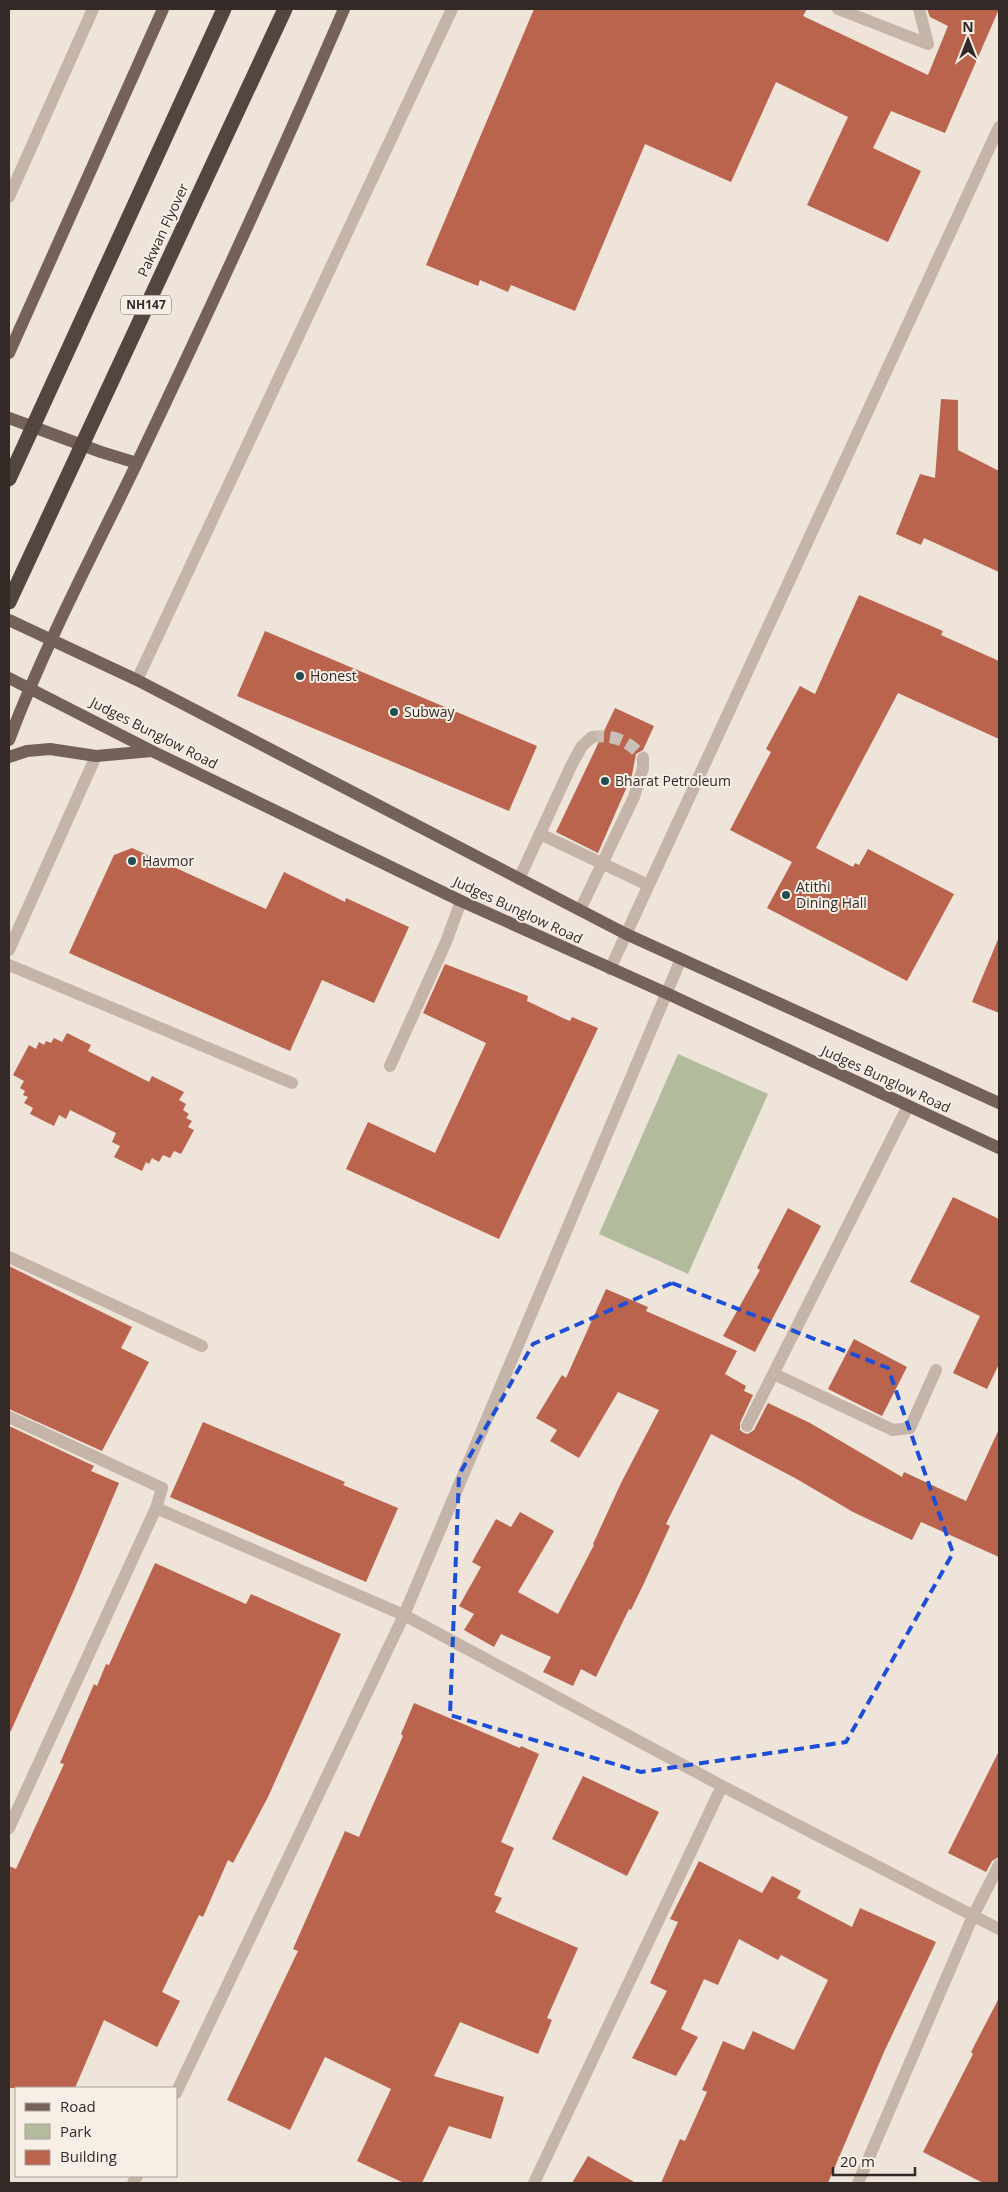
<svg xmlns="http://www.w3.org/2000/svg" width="1008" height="2192" viewBox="0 0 1008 2192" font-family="'Open Sans',sans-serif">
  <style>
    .green { fill: #b2bc9c }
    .building { fill: #ba644d }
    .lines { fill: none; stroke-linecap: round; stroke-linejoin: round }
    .minor-tunnel { stroke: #c9bfb6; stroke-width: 12; stroke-dasharray: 12 6; stroke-linecap: butt }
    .minor { stroke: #c5b4a8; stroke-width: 12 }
    .major { stroke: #73615a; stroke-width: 12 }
    .highway-bridge { stroke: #53453f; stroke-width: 15 }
    .marked { fill: none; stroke: #1d4ed8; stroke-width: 4; stroke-dasharray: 10 6; stroke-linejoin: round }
    .poi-dot { fill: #214e50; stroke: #f7efe6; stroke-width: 2 }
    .labels { text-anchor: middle; stroke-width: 4; stroke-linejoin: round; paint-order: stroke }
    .shield { fill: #f7efe6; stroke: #6e6560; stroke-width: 1 }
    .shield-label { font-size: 12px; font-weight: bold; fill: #332a27 }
    .street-label { font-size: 14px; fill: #332a27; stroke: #f7efe6 }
    .poi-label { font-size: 14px; fill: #332a27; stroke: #f7efe6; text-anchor: start }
  </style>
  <rect width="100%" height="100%" fill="#efe4da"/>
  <!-- green -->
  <path class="green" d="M678,1054L768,1094L688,1274L599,1234Z"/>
  <!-- building -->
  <path class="building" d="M534,9H807L803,16L928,75L948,26L930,17L927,9H999L945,133L891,111L873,148L921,171L888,242L807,205L848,117L776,82L731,182L645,144L575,311L511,285L508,292L480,280L478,286L426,265Z
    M941,399L958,400V450L999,471V572L924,538L921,545L896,534L920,474L935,478Z
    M859,595L943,631L941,635L999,661V739L898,693L816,848L853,867L855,863L859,865L868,849L954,894L907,981L767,908L792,862L730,830L771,752L766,749L800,686L815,694Z
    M265,631L537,746L509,811L237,696Z
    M615,708L654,726L643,750L636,754L632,775L598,853L556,832Z
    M132,848L266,909L284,872L345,902L346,898L409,927L374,1003L322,980L290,1051L69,953L114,855Z
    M999,937V1013L972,1002Z
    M445,964L528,996L527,1001L565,1019L570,1021L572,1017L598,1028L499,1239L346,1169L368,1122L435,1153L486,1043L423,1013Z
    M67,1033L91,1045L88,1051L149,1082L152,1076L184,1092L179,1100L186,1104L183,1110L189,1114L186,1118L192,1121L188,1127L194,1130L181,1154L174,1151L170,1158L163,1155L159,1162L152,1158L149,1164L146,1162L142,1171L114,1157L120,1146L112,1142L116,1133L70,1110L66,1119L59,1115L54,1126L30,1114L33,1108L24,1103L28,1097L23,1095L25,1091L20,1088L24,1081L13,1075L29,1045L36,1049L39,1042L44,1045L46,1041L51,1043L54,1038L62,1042Z
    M953,1197L999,1219V1364L987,1389L953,1373L980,1316L910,1282Z
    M788,1208L821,1226L755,1352L723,1336L760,1270L757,1268Z
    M9,1266L132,1327L121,1348L149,1362L102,1451L9,1409Z
    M606,1289L648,1307L646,1311L737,1351L725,1374L746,1386L744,1391L753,1395L740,1423V1430L744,1433L748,1434L754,1430L768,1403L810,1423L902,1477L904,1472L966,1501L999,1429V1557L921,1522L912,1540L853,1512L795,1478L711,1434L666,1524L670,1526L645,1581L631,1610L629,1609L596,1677L581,1669L573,1686L543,1672L551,1657L501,1634L494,1647L464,1630L474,1614L459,1606L481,1567L472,1562L496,1519L511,1527L520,1512L554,1531L518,1592L558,1614L594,1545L593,1544L621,1483L659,1410L618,1392L579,1458L550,1441L557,1430L536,1418L562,1375L566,1378Z
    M854,1339L907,1367L882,1416L828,1389Z
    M203,1422L345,1482L343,1485L398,1508L366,1582L170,1497Z
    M9,1426L94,1466L91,1471L119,1483L74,1590L9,1735Z
    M155,1563L246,1604L251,1594L341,1634L268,1797L233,1863L228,1860L203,1917L199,1915L162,1992L180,2001L157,2047L104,2020L75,2088H9V1866L16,1869L64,1764L60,1763L94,1684L97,1686L106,1664L109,1665Z
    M414,1703L520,1748L521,1746L539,1754L501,1842L514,1848L494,1895L502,1898L495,1912L578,1948L547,2018L552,2020L538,2054L460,2022L434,2076L504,2097L491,2139L449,2126L422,2183H404L357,2161L391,2089L325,2057L290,2130L227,2100L298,1951L293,1949L345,1831L359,1837L403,1736L401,1734Z
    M999,1751V1857L992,1861L986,1872L948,1853Z
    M583,1776L659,1812L627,1876L552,1839Z
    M699,1861L762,1893L772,1876L801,1891L797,1898L852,1927L860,1908L936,1942L884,2052L828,2183H661L680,2139L685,2141L707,2092L702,2090L723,2041L744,2050L753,2031L794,2050L828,1980L781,1955L778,1960L739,1939L718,1985L704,1979L681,2029L698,2037L676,2076L632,2058L667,1991L650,1983L678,1922L670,1919Z
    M999,1998V2183H983L923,2152L973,2054L971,2052Z
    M588,2156L636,2183H572Z"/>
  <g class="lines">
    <!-- minor-tunnel -->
    <path class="minor-tunnel" d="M592,737C613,734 630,741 643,758"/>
    <!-- minor -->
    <path class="minor" d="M838,9L928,44L919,9
      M9,197L93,9
      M137,680L452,9
      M540,834L648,885
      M519,879L572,764L582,746L592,737
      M580,910L634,797L643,768V758
      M9,950L96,756
      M9,965L292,1083
      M610,969L999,127
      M390,1066L446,942L461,901
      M9,1257L202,1346
      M774,1374L893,1430L910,1428L936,1370
      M9,1417L162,1488L156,1508
      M747,1426L908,1106
      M9,1828L156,1508L404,1615L722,1786L999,1929
      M176,2093L404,1615L681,959
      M133,2183L137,2176
      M534,2183L722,1786
      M858,2183L973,1916L999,1865"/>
    <!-- major -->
    <path class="major" d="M9,353L163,9
      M9,418L101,452L137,463
      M9,620L137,680L626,934L999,1103
      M9,678L152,751L461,901L666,993L999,1148
      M9,740C45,645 92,556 136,465C208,314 278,162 344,9
      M9,757L27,751L50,749L96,756L152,751"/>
    <!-- highway-bridge -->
    <path class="highway-bridge" d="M9,479L224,9
      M9,602L285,9"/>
  </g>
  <!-- marked area -->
  <path class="marked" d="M672,1283L888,1368L953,1553L846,1742L641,1772L450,1715L459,1475L533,1344Z"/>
  <!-- markers -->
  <g class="poi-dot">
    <circle cx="300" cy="676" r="5"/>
    <circle cx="394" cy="712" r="5"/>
    <circle cx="605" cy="781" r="5"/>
    <circle cx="132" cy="861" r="5"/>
    <circle cx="786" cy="895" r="5"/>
  </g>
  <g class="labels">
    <!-- shield labels -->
    <rect class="shield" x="121" y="295.5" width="50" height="19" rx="4"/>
    <g class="shield-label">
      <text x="146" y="309">NH147</text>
    </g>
    <!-- street labels -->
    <g class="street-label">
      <text transform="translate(163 230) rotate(-65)" y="5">Pakwan Flyover</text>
      <text transform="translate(154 733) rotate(27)" y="5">Judges Bunglow Road</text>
      <text transform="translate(518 910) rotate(25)" y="5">Judges Bunglow Road</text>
      <text transform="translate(886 1079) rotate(25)" y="5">Judges Bunglow Road</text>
    </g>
    <!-- poi labels -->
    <g class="poi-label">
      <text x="310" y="681">Honest</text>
      <text x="404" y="717">Subway</text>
      <text x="615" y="786">Bharat Petroleum</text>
      <text x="142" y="866">Havmor</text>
      <text x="796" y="892">Atithi<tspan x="796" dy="16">Dining Hall</tspan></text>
    </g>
  </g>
  <!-- border -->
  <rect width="1008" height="2192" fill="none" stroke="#332a27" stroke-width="20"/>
  <!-- legend -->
  <rect x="15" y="2087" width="162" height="90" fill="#f7efe6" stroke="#a9a09a"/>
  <rect x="25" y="2103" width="25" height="8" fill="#73615a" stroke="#a9a09a"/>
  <text x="60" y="2112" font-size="15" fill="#332a27">Road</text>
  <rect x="25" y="2124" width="25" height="15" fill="#b2bc9c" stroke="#a9a09a"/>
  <text x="60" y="2137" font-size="15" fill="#332a27">Park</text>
  <rect x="25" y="2150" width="25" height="15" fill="#ba644d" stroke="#a9a09a"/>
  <text x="60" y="2162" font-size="15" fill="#332a27">Building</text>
  <!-- north arrow -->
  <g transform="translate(968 40)" stroke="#f7efe6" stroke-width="4" paint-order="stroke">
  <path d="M0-4L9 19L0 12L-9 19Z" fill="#332a27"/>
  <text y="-8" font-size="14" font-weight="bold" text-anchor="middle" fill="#332a27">N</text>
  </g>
  <!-- scale -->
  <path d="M833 2167v8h82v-8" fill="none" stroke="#332a27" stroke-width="2.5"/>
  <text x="840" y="2167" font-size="15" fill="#332a27" stroke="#f7efe6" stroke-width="4" paint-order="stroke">20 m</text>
</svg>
